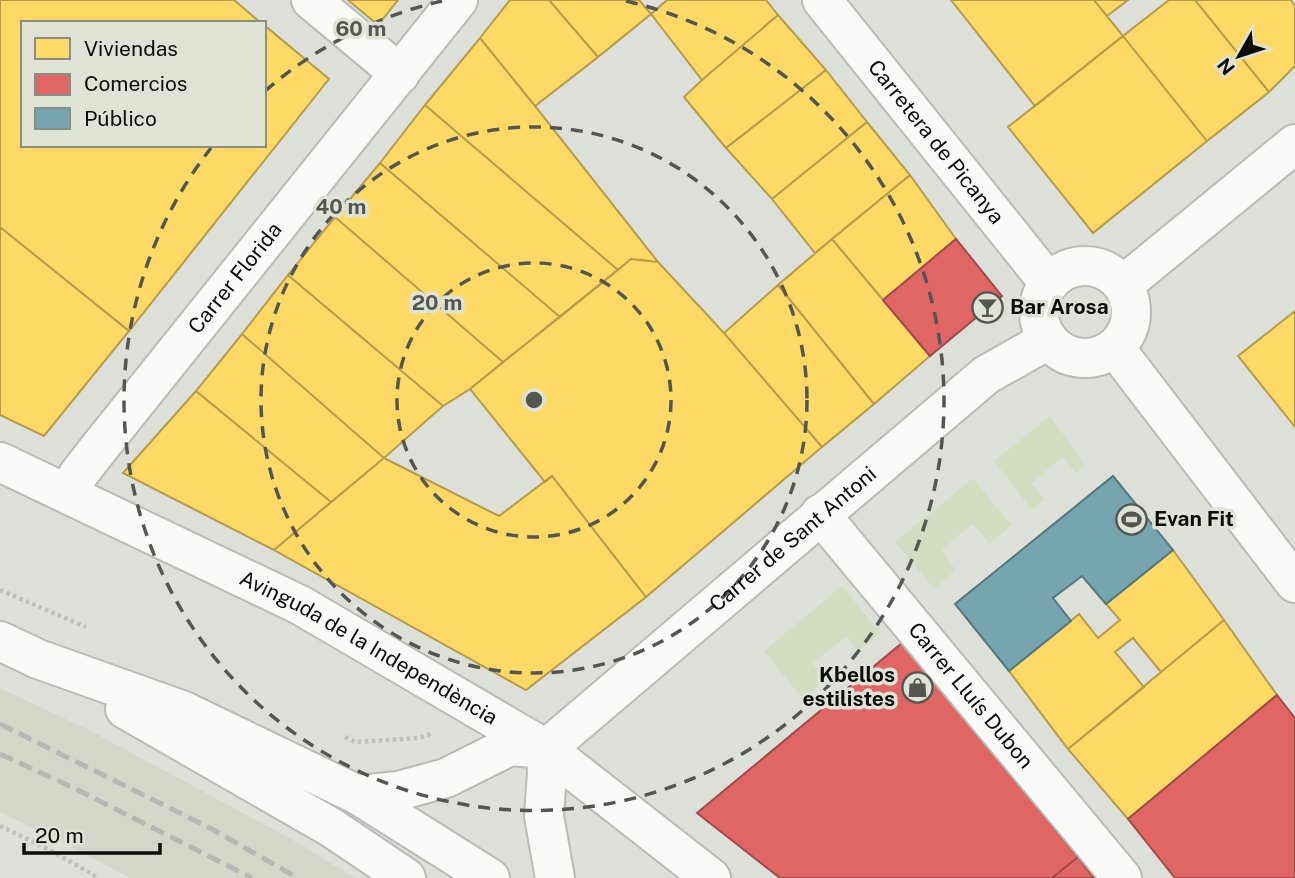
<svg xmlns="http://www.w3.org/2000/svg" width="1295" height="878" viewBox="0 0 1295 878" font-family="'Public Sans',sans-serif">
  <style>
    .built { fill: #d2d7c9 }
    .green { fill: #d2ddbf }
    .homes { fill: #ffd966; stroke: #b69c4a; stroke-width: 2 }
    .shops { fill: #e06666; stroke: #a04b4a; stroke-width: 2 }
    .public { fill: #76a5af; stroke: #56777d; stroke-width: 2 }
    .lines { fill: none; stroke-linecap: round; stroke-linejoin: round }
    .minor-casing { stroke: #b9bcb6; stroke-width: 42 }
    .path { stroke: #bfc0be; stroke-width: 4.5; stroke-dasharray: 3.5 3.5; stroke-linecap: butt }
    .minor { stroke: #fafaf9; stroke-width: 38 }
    .rail { stroke: #b7b7b6; stroke-width: 5; stroke-dasharray: 14 7; stroke-linecap: butt }
    .ring { fill: none; stroke: #545651; stroke-width: 3.5; stroke-dasharray: 12 9 }
    .labels { text-anchor: middle; stroke-width: 7; stroke-linejoin: round; paint-order: stroke }
    .street-label { font-size: 21px; fill: #0b0c08; stroke: #dee3d6 }
    .poi-label { font-size: 21px; font-weight: bold; fill: #0b0c08; stroke: #dee3d6; text-anchor: start }
    .centre { fill: #545651; stroke: #dee3d6; stroke-width: 3.5 }
    .ring-label { font-size: 21px; text-anchor: middle; font-weight: bold; fill: #545651; stroke: #dee3d6; stroke-width: 7; stroke-linejoin: round; paint-order: stroke }
  </style>
  <rect width="100%" height="100%" fill="#dde0d9"/>
  <!-- built -->
  <path class="built" d="M0,688L91,731L291,839L355,878H130L56,839L0,812Z"/>
  <!-- green -->
  <path class="green" d="M1050,416L1085,465L1077,474L1063,457L1031,483L1045,499L1032,510L994,461Z
    M973,478L1011,525L990,544L972,524L942,550L956,570L934,589L895,542Z
    M842,586L880,633L858,652L847,637L812,663L826,679L803,699L764,651Z"/>
  <!-- homes -->
  <path class="homes" d="M0,0H234L261,23H23V145H264V25L329,79L129,331L0,227Z
    M348,0H398L378,25Z
    M510,0H549L598,57L535,106L480,38Z
    M549,0H639L651,14L598,57Z
    M667,0H766L778,15L702,80L651,14Z
    M951,0H1094L1123,36L1035,106Z
    M1094,0H1128L1107,16Z
    M1169,0H1195L1269,92L1207,141L1123,36Z
    M1195,0H1291L1295,6V66L1269,92Z
    M778,15L826,70L726,148L684,97L702,80Z
    M1123,36L1207,141L1093,233L1008,127Z
    M480,38L535,106L658,262L631,259L618,270L425,105Z
    M826,70L867,122L772,199L726,148Z
    M425,105L618,270L560,317L380,163Z
    M867,122L910,175L815,253L772,199Z
    M380,163L560,317L503,362L335,217Z
    M910,175L956,239L883,300L832,239Z
    M335,217L503,362L470,389L443,406L288,275Z
    M0,227L129,331L44,436L0,415Z
    M832,239L930,356L874,404L778,285Z
    M631,259L658,262L724,333L822,447L646,597L552,476L545,482L470,389Z
    M288,275L443,406L384,458L242,334Z
    M778,285L874,404L822,447L724,333Z
    M1295,311V427L1238,356Z
    M242,334L384,458L331,502L196,391Z
    M196,391L331,502L274,550L123,473Z
    M384,458L499,516L552,476L646,597L526,690L274,550Z
    M1173,550L1224,620L1161,672L1133,638L1115,652L1144,687L1068,749L1009,671L1079,614L1098,638L1120,620L1106,604Z
    M1224,620L1277,695L1128,819L1068,749Z"/>
  <!-- shops -->
  <path class="shops" d="M956,239L1002,296L930,356L883,300Z
    M902,643L1078,857L1052,878H780L697,813Z
    M1277,695L1295,718V878H1175L1128,819Z
    M1078,857L1094,878H1052Z"/>
  <!-- public -->
  <path class="public" d="M1113,476L1173,550L1106,604L1082,576L1053,598L1071,621L1009,671L955,604Z"/>
  <g class="lines">
    <defs>
      <g id="minor">
        <path d="M311,0L400,74"/>
        <path id="s1" d="M822,0L1049,283"/>
        <circle cx="1085" cy="312" r="46"/>
        <path d="M1123,285L1295,144"/>
        <path d="M1115,348L1295,583"/>
        <path id="s2" d="M0,462L300,605L546,749L711,878"/>
        <path id="s3" d="M71,495L78,475L99,448L458,0"/>
        <path id="s4" d="M820,514L1122,878"/>
        <path d="M0,641L38,659L184,711L358,795L490,878"/>
        <path d="M125,709L332,828L406,878"/>
        <path id="s5" d="M546,749L986,375L1048,340"/>
        <path d="M546,749L547,773L544,816L555,878"/>
        <path d="M358,795L398,791L446,778L510,746L546,749"/>
      </g>
    </defs>
    <!-- minor casing -->
    <use href="#minor" class="minor-casing"/>
    <!-- path -->
    <path class="path" d="M0,590L86,627
      M345,737L355,742L419,738L433,733
      M0,826L48,849L99,878"/>
    <!-- minor -->
    <use href="#minor" class="minor"/>
    <!-- rail -->
    <path class="rail" d="M0,724L210,828L298,878
      M0,754L74,788L252,878"/>
  </g>
  <!-- distance rings -->
  <g class="ring">
    <circle cx="534" cy="400" r="137"/>
    <circle cx="534" cy="400" r="273"/>
    <path d="M265 91A410 410 0 0 1 442 1M626 1A410 410 0 1 1 211 148"/>
  </g>
  <!-- icons -->
  <defs>
    <symbol id="bar-ring" viewBox="-11 -11 22 22"><circle r="9.5" fill="#dee3d6" stroke="#545651" stroke-width="1.5"/><path d="M-6-5H6L.8 .8V4.5H3.5V6h-7V4.5H-.8V.8Z" fill="#545651"/></symbol>
    <symbol id="stadium-ring" viewBox="-11 -11 22 22"><circle r="9.5" fill="#dee3d6" stroke="#545651" stroke-width="1.5"/><path d="M0-5a6.5 5 0 1 0 0 10a6.5 5 0 1 0 0-10ZM-3.5-1.8h7v3.6h-7Z" fill="#545651"/></symbol>
    <symbol id="shop-ring" viewBox="-11 -11 22 22"><circle r="9.5" fill="#dee3d6" stroke="#545651" stroke-width="1.5"/><path d="M-5-2.5h2.3a2.7 3.5 0 0 1 5.4 0H5L5.5 6h-11ZM-1.5-2.5h3a1.5 2.3 0 0 0-3 0Z" fill="#545651"/></symbol>
  </defs>
  <g fill-rule="evenodd">
    <use href="#bar-ring" x="970" y="290" width="35" height="35"/>
    <use href="#stadium-ring" x="1114" y="502" width="35" height="35"/>
    <use href="#shop-ring" x="900" y="670" width="35" height="35"/>
  </g>
  <g class="labels">
    <!-- street labels -->
    <g class="street-label">
      <text dy="7" stroke="none"><textPath href="#s1" startOffset="182">Carretera de Picanya</textPath></text>
      <text dy="7" stroke="none"><textPath href="#s3" startOffset="273">Carrer Florida</textPath></text>
      <text dy="7" stroke="none"><textPath href="#s5" startOffset="324">Carrer de Sant Antoni</textPath></text>
      <text dy="7" stroke="none"><textPath href="#s2" startOffset="413">Avinguda de la Independència</textPath></text>
      <text dy="7" stroke="none"><textPath href="#s4" startOffset="236">Carrer Lluís Dubon</textPath></text>
    </g>
    <!-- poi labels -->
    <g class="poi-label">
      <text x="1010" y="314">Bar Arosa</text>
      <text x="1154" y="526">Evan Fit</text>
      <text x="895" y="682" text-anchor="end">Kbellos<tspan x="895" dy="24">estilistes</tspan></text>
    </g>
  </g>
  <circle cx="534" cy="400" r="10" class="centre"/>
  <g class="ring-label">
    <text x="361" y="36">60 m</text>
    <text x="341" y="214">40 m</text>
    <text x="437" y="310">20 m</text>
  </g>
  <!-- legend -->
  <rect x="21" y="21" width="245" height="126" fill="#dee3d6" stroke="#8a8d84" stroke-width="2"/>
  <rect x="35" y="38" width="35" height="21" fill="#ffd966" stroke="#8a8d84" stroke-width="2"/>
  <text x="84" y="56" font-size="21" fill="#0b0c08">Viviendas</text>
  <rect x="35" y="74" width="35" height="21" fill="#e06666" stroke="#8a8d84" stroke-width="2"/>
  <text x="84" y="91" font-size="21" fill="#0b0c08">Comercios</text>
  <rect x="35" y="108" width="35" height="21" fill="#76a5af" stroke="#8a8d84" stroke-width="2"/>
  <text x="84" y="126" font-size="21" fill="#0b0c08">Público</text>
  <!-- north arrow -->
  <g transform="translate(1239 56) rotate(231)" stroke="#dee3d6" stroke-width="5" paint-order="stroke">
  <path d="M0-5L12 26L0 18L-12 26Z" fill="#0b0c08"/>
  <text y="-10" font-size="19" font-weight="bold" text-anchor="middle" fill="#0b0c08">N</text>
  </g>
  <!-- scale -->
  <path d="M24 843v10h136v-10" fill="none" stroke="#0b0c08" stroke-width="3.5"/>
  <text x="35" y="843" font-size="21" fill="#0b0c08" stroke="#dee3d6" stroke-width="5" paint-order="stroke">20 m</text>
</svg>
